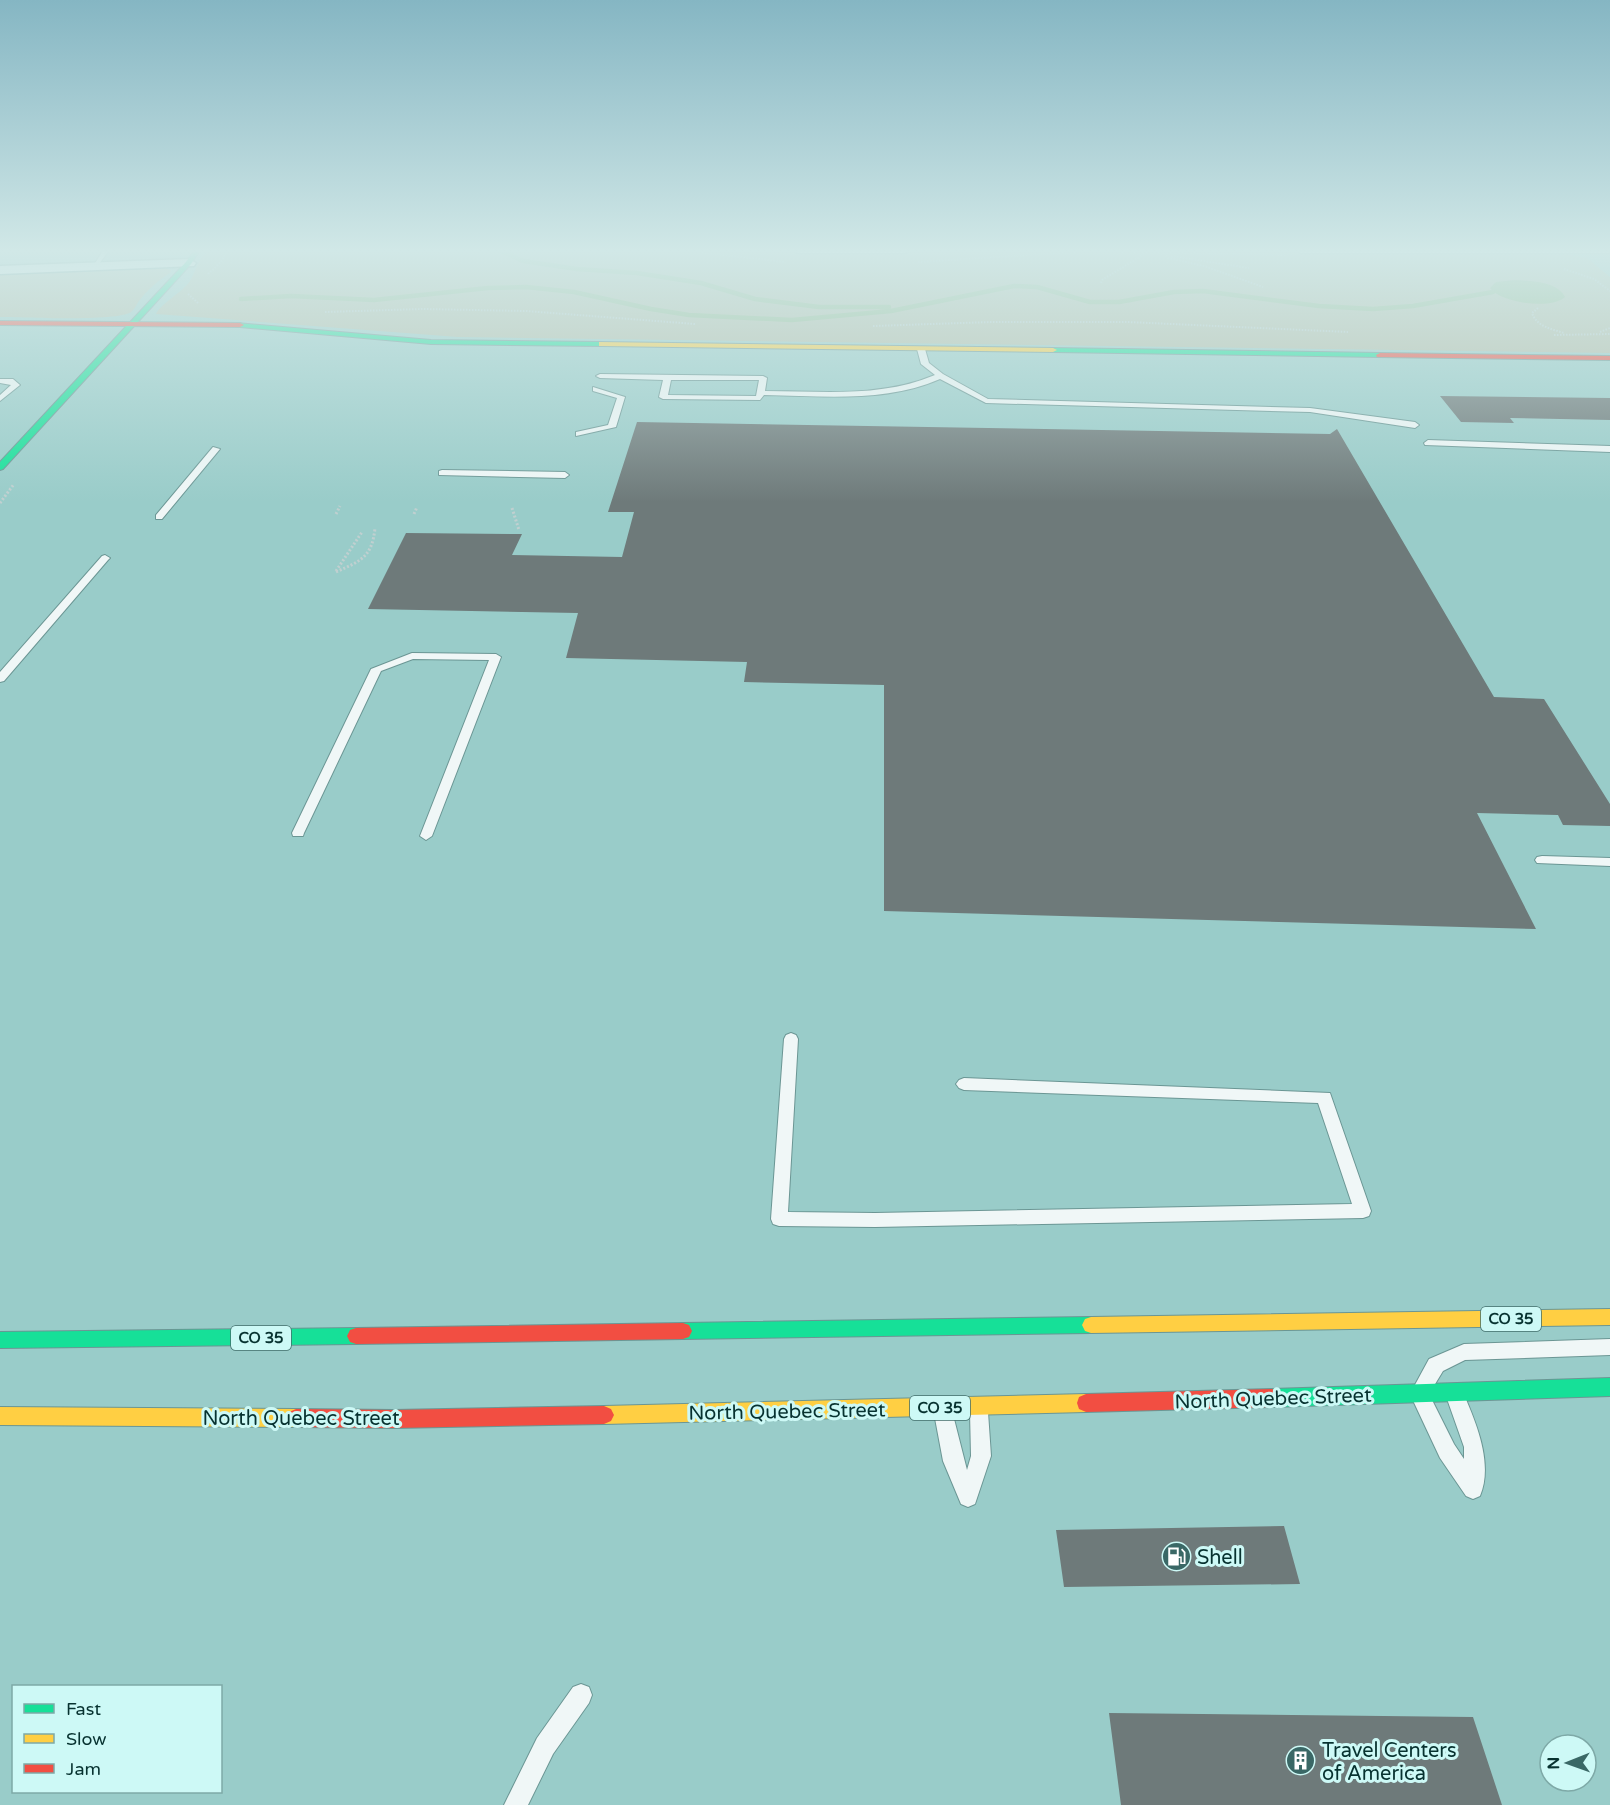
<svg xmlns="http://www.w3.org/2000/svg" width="1610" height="1805" viewBox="0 0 1610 1805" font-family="'Varela Round',sans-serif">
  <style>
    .green { fill: #b6bda8 }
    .water { fill: #92b98b }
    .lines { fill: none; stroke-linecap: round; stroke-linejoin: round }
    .stream { stroke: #92b98b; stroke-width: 4.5 }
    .building { fill: #6e7a7a }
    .lane-casing { stroke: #6b9694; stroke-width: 2 }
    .street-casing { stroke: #6b9694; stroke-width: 3 }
    .fast-casing { stroke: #6b9694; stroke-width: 2 }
    .slow-casing { stroke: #6b9694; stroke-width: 2 }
    .jam-casing { stroke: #6b9694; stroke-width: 2 }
    .path-far1 { stroke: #c0d0d0; stroke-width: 2; stroke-dasharray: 1.5 1.5; stroke-linecap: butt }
    .path { stroke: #c0d0d0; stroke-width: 3; stroke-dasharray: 2 2; stroke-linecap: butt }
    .lane { fill: #f0f7f7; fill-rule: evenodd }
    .street { fill: #f0f7f7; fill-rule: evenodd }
    .fast { fill: #16e098; fill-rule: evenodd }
    .slow { fill: #ffcf43; fill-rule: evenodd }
    .jam { fill: #f24e42; fill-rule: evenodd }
    .labels { text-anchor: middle; stroke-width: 6; stroke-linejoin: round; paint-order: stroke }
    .shield { fill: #cdf9f6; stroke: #426e6b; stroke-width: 1.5 }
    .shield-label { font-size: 15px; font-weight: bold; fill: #073230 }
    .near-street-label { font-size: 20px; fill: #073230; stroke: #cdf9f6 }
    .near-poi-label { font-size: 20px; fill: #073230; stroke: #cdf9f6; text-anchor: start }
  </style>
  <rect width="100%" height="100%" fill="#99ccc9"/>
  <!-- green -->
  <path class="green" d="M210,249H762C863,257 965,249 1066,249C1231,249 1396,253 1562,253L1587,258L1610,277V353L458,337L156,314C161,303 182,293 190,281C196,271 199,256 210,249Z
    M161,267L171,270L170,273C159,280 147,290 139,301C136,305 135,309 131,312C116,322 23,317 0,317V272Z"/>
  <!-- water -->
  <path class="water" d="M1515,280C1530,281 1557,281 1565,297C1551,310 1501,303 1490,288L1496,282Z"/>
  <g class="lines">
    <!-- stream -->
    <path class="stream" d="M497,249L523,261L577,269L637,273L701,283L755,299L819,307H889
      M241,299L291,296L374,300L488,288L526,287L574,292L651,309L689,315L792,320L891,311L1014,286L1037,287L1090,302H1119L1174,292L1203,291L1319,306L1373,309L1413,306L1493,292"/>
  </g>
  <!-- building -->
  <path class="building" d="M1440,396L1610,398V420L1510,418L1514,423L1461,422Z
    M637,422L1330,434L1337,429L1494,697L1544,699L1610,804V826L1563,825L1558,815L1477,813L1536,929L884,911V685L744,682L747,662L566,658L578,613L368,609L406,533L522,534L512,555L622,557L634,512H608Z
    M1284,1526L1300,1584L1064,1587L1056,1530Z
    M1109,1713L1473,1717L1502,1805H1121Z"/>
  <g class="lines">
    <defs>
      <path id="lane" d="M104,249H110L96,268H92Z
        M921,347L925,349L929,363L943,374L988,399L1310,408L1415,422L1419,425L1415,428L1310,412L986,403L940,379C885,403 823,396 764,395L760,400L663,399L659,397L663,380L600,378L596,376L600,374L763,376L767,378L765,391C822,391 881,398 935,375L921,364L917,349ZM671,380H759L756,396L668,395Z
        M0,379H13L20,385L0,401V395L11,385L0,383Z
        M593,387L625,397L616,427L576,436V432L608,425L617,398L593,391Z
        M1428,440L1610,446V452L1425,445L1424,443Z
        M213,447L220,449L162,519H156V515Z
        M442,470L565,472L569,475L565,478L439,475V471Z
        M105,555L110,558L108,560L4,681L0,682V672L102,556Z
        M412,653L496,654L501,657L432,836L426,840L420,836L489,660L413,659L381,671L304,833L303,836H293L292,833L371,669Z
        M1542,856L1610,858V866L1537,863L1535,860L1537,857Z
        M791,1033L796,1035L798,1039L788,1212L875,1213L1352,1204L1318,1103L964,1090L959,1088L956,1084L959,1080L964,1078L1330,1093L1371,1211L1369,1216L1363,1218L875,1227L779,1226L773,1224L771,1219L784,1039L786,1035Z
        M1610,1339V1355L1465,1360L1443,1371L1429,1394L1454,1444L1464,1459V1447L1446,1396L1448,1390L1455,1387L1462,1390C1475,1420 1494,1463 1480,1496L1473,1499L1466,1496L1440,1458L1410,1394L1429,1359L1464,1344Z
        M979,1403L986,1406L988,1412L991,1456L975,1504L968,1507L961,1504L943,1461L934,1413L937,1407L944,1404L951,1407L967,1470L971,1456L970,1412L972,1406Z
        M581,1684L589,1687L592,1695L589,1703L553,1754L528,1805H504L537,1738L573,1687Z"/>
      <path id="street" d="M792,249H911L905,253H798Z
        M1295,249H1610V253H1301Z
        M189,259L196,263L194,266L0,274V266Z"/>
      <path id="fast" d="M195,249H201L191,264L3,469L0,470V462L186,262Z
        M237,323L431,340L602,342L606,344L602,346L431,344L240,327H237Z
        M1050,348L1380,353L1384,355L1380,357L1053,352L1049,350Z
        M1091,1317L1097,1319L1100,1325L1097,1331L1091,1333L683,1339L677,1337L674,1331L677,1325L683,1323Z
        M356,1328L362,1330L365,1336L362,1342L356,1344L0,1348V1332Z
        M1610,1378V1396L1272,1407L1265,1404L1263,1398L1265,1392L1272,1389Z"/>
      <path id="slow" d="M599,342L1053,348L1057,350L1053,352L602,346H599Z
        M1610,1309V1325L1091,1333L1085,1331L1082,1325L1085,1319L1091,1317Z
        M1086,1394L1093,1397L1095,1403L1093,1409L1086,1412L604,1424L597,1421L594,1415L597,1409L604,1406Z
        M0,1407L296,1409L303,1412L306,1418L303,1424L296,1427L0,1425Z"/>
      <path id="jam" d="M0,321L240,323L244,325L240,327L0,325Z
        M1380,353L1610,356V360L1377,357L1376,355Z
        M683,1323L689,1325L692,1331L689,1337L683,1339L356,1344L350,1342L347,1336L350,1330L356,1328Z
        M1272,1389L1279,1392L1281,1398L1279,1404L1272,1407L1086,1412L1079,1409L1077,1403L1079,1397L1086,1394Z
        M604,1406L611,1409L614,1415L611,1421L604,1424L394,1428L296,1427L289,1424L286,1418L289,1412L296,1409L394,1410Z"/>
    </defs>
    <!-- lane casing -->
    <use href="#lane" class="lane-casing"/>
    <!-- street casing -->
    <use href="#street" class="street-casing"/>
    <!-- fast casing -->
    <use href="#fast" class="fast-casing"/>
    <!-- slow casing -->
    <use href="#slow" class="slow-casing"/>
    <!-- jam casing -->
    <use href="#jam" class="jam-casing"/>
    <!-- path-far1 -->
    <path class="path-far1" d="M672,249L785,262
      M1163,250L1168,258L1204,266L1263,287
      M1171,256L1249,268
      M918,262L1092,251L1285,255
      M1564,269L1594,279L1610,291
      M208,274L221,262L228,249
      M1101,283L1102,280L1138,258L1145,251
      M188,294L199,304
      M1538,308L1532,313C1537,327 1552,329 1564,333
      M325,312L422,309L526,311L695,324
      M873,326L991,322H1128L1348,332
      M1600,332L1610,328
      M1554,335L1610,334"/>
    <!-- path -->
    <path class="path" d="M0,503L14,484
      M512,508L519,530
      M336,514L340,506
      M414,514L417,507
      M336,571L362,532
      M336,572C360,561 372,558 375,528"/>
    <!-- lane -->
    <use href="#lane" class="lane"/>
    <!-- street -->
    <use href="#street" class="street"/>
    <!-- fast -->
    <use href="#fast" class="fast"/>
    <!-- slow -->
    <use href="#slow" class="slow"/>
    <!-- jam -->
    <use href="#jam" class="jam"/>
  </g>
  <!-- sky -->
  <linearGradient id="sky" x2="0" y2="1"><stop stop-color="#85b6c3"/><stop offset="0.5" stop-color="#d1e8e7"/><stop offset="1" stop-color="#d1e8e7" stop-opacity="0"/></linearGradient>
  <rect width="1610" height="502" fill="url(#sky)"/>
  <!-- icons -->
  <defs>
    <symbol id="fuel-disc" viewBox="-11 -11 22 22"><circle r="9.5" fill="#3a6866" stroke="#cdf9f6"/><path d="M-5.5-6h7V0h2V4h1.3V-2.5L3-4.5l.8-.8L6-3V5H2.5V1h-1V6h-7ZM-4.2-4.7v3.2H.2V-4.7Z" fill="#fff"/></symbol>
    <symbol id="building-disc" viewBox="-11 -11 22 22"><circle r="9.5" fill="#3a6866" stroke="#cdf9f6"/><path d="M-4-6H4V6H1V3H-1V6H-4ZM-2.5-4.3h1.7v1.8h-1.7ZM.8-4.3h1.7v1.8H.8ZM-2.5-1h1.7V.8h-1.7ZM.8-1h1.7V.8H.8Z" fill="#fff"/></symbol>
  </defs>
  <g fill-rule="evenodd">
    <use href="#fuel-disc" x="1160" y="1540" width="33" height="33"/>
    <use href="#building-disc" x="1284" y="1744" width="33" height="33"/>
  </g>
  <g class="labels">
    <!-- shield labels -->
    <g class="shield">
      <rect x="1481" y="1307" width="60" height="24" rx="4.5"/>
      <rect x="231" y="1326" width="60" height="24" rx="4.5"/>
      <rect x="910" y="1396" width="60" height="24" rx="4.5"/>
    </g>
    <g class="shield-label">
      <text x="1511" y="1324">CO 35</text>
      <text x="261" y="1343">CO 35</text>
      <text x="940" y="1413">CO 35</text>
    </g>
    <!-- near-street labels -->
    <g class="near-street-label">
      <text transform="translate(1273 1398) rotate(-2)" y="7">North Quebec Street</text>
      <text transform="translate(787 1411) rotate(-1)" y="7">North Quebec Street</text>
      <text x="301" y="1425">North Quebec Street</text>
    </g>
    <!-- near-poi labels -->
    <g class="near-poi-label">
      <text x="1197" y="1564">Shell</text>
      <text x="1322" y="1757">Travel Centers<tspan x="1322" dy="23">of America</tspan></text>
    </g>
  </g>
  <!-- legend -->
  <rect x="12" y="1685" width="210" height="108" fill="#cdf9f6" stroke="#7ea9a7" stroke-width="1.5"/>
  <rect x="24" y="1704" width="30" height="9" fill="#16e098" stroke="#7ea9a7" stroke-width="1.5"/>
  <text x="66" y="1715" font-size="18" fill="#073230">Fast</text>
  <rect x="24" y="1734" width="30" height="9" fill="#ffcf43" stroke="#7ea9a7" stroke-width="1.5"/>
  <text x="66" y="1745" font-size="18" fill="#073230">Slow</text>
  <rect x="24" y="1764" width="30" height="9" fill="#f24e42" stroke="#7ea9a7" stroke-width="1.5"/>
  <text x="66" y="1775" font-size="18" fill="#073230">Jam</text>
  <!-- north arrow -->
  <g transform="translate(1568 1763) rotate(269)"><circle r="28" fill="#cdf9f6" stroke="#7ea9a7" stroke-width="1.5"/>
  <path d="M0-4.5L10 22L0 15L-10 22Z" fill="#3a6866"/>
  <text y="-9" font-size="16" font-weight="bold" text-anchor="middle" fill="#073230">N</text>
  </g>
</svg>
